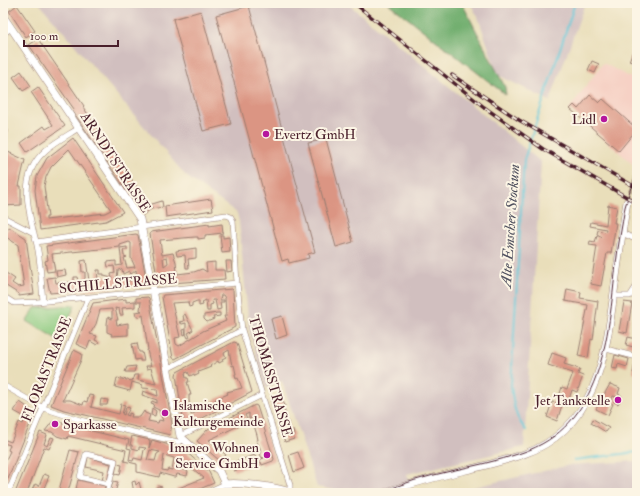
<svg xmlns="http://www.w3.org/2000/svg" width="640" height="496" viewBox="0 0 640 496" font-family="'IM FELL Double Pica',serif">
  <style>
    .built { fill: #f6d1c5 }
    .industrial { fill: #d1bfbf }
    .green { fill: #8ecb81; stroke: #6c7556 }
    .forest { fill: #72af6f; stroke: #5e674d }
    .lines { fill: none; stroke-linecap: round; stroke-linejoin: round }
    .stream { stroke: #5dc7d8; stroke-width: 2 }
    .building { fill: #db9583; fill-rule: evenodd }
    .secondary-tunnel { stroke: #c9b89d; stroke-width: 7; stroke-dasharray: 7 3.5; stroke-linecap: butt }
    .street-casing { stroke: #9a7e72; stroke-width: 6 }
    .secondary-casing { stroke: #9a7e72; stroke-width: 8 }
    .street { stroke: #fff; stroke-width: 5 }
    .secondary { stroke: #fff; stroke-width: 7 }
    .tram { stroke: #4a1f2b; stroke-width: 1 }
    .rail-casing { stroke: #4a1f2b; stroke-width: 3.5 }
    .rail { stroke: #fcf5e5; stroke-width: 2; stroke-dasharray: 6; stroke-linecap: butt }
    .poi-dot { fill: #b5179e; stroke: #fcf5e5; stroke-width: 1.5 }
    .labels { text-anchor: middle; stroke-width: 4; stroke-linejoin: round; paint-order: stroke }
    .poi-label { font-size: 14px; fill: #4a1f2b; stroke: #fcf5e5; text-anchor: end }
    .street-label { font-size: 14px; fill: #4a1f2b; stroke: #fcf5e5 }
    .water-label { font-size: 15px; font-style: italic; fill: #50515f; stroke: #fcf5e5 }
  </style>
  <rect width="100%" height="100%" fill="#fcf5e5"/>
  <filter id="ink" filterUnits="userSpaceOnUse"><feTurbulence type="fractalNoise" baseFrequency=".025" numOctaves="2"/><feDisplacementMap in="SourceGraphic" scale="8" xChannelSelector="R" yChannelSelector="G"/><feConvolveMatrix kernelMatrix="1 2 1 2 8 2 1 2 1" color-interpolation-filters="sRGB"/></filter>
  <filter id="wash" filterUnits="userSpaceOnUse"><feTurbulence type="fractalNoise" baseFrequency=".012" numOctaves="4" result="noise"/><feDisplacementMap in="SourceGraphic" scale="16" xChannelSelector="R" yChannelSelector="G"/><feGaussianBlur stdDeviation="0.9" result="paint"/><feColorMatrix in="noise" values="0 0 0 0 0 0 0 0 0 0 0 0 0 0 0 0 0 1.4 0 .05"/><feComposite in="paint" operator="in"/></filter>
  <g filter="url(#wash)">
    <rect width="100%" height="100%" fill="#e9deba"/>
    <!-- built -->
    <path class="built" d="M603,63L637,81L636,167L569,109Z"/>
    <!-- industrial -->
    <path class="industrial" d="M39,3H347L541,162L524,447L407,474L411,493H352L317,487L282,381L266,388L249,329L239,222L237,213L186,176Z
      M470,3H585L550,101L498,75L478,17Z
      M637,461V493H448L570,465Z"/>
    <!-- green -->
    <path class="green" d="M75,305L60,341L27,321L35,308Z"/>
    <!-- forest -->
    <path class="forest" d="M388,3H462L505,87L506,95Z"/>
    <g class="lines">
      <!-- stream -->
      <path class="stream" d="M526,430C514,416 513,402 511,385L524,160L575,3
        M574,460L637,452"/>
    </g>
    <g id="blocks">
      <!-- building -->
      <path class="building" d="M17,5L35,31L26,37L9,11Z
        M249,6L315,252L308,254L309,258L289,263L288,259L282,261L216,15Z
        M201,11L231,124L203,131L173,19Z
        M38,39L84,106L83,107L149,205L162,201L163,207L151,209L143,215L72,110L74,109L29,45Z
        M633,51L637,53V64L629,61Z
        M592,61L599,64L595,73L588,70Z
        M21,71L31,86L23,91L13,77Z
        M38,87L65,126L27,152L21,143L44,126L46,129L53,125L31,92Z
        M590,95L599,103L603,99L637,129L619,151L570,109L574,105L578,109Z
        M3,130H8L7,137L4,135Z
        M73,138L123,212L106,221L40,230L35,190L37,176L47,158ZM69,149L111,210L105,213L46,220V217H48L44,186L46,177L51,167Z
        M326,139L353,242L336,247L308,143Z
        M8,152L25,160L19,186H21V205L3,206V181Z
        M211,199L213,210L166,217L165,206Z
        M608,205L617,207L614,223H616L611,253H607L601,286L591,284L597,246L589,245L590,241L595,242L597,236L602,237L597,234L598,230L605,232L606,229L590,226L591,222L606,225Z
        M209,224V226L222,224L223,233L205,235V238L198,239V237H195L160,240L162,255L173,253L176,262L177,274L194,272L202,269L207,272L206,263L215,262V270H224L225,279L158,284L150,234L151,232ZM167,257L168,263L164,266L163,258Z
        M9,227L26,238L34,294L19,296V294L3,284V271L15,279L12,283L18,287L24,286L18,245L3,235Z
        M136,234L138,235L147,283L145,285L50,293L47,278L55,277L56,283L74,282V277H77L78,281H85V272H82L81,261L86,260L89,281L98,280L97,270H100V274H104V276L112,278L111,274L115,273L114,266L108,267L107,262L116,261V266L122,265L120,248L127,247V250H123L124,256L127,257L124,258L127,268L135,267L131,258V243L129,242L120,245V247L52,254L55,271L47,272L45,261L48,260L46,246ZM122,269L123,274L129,271L130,275L136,270L137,279L128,281V278H123V276L117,278L118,270Z
        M220,235H223V238L229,237L230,252L222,253Z
        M196,248V258L188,259L189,268H186L185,255L177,256L176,251Z
        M226,261H231L232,271L227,272Z
        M65,270L66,275L57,277L56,271Z
        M232,289L233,290L235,327L175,359L173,358L162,297L163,295ZM221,295H223L225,298L226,316H224L226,321L203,331L179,346L176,344L175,338L180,337L172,303L188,302L189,307L192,306V303L197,301H199V306L203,305L202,302L206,300L207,311H210V305L213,304L212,300H215L217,310L221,309L220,302H224V300H220Z
        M567,289L581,292L580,298L598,301L593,340L591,339L588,358L578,356L588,305L565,301Z
        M148,297L149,298L172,424L170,435L64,410L51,405L74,350L82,354L81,360L63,400H70L83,405L84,401L87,402L89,395L94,396L91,407L119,414L121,404L125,405L122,414L124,415L126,407L130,408L126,415L129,416V413L132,414L131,417H140L144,411L145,413L150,415L148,421L158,423L159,420L163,421L159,410L153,407L154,404L151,403L152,401L157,403V400L142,395L143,391L158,396L157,389L142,388V385L132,382L130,391L115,387L117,378L132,381L134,375H139L138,380L156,384L151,368L147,369L146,366H151L147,350H148L143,315L138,318V316H136L135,312L142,311L140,310L141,302H136V298Z
        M126,299V302L135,301V307L122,308L123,315H120L119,309L115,308L118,320H116L117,325L128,323V335L111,336L112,334L107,332V324L108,317L112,319V309L100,310L96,324L90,334L97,336L95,340L99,342L97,345L90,341L87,349L76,344L93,303Z
        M624,302L632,303L627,333L619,331Z
        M217,313H220V316L213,317L214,319L207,322L204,319V315Z
        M185,314L193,330L188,333L190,337L188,338L186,334L184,335L183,330L185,329L186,334V323L182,324L179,322L184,321L183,315Z
        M282,316L287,335L276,339L271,319Z
        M628,337L637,339V348L626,345Z
        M234,342L237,343L252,392L193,423L184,424L176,375L177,372ZM229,350L232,366L234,365L236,374H235L236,379L238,378L242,388L227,392L228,394L216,399L212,403L191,415L189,400V395H191L187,382H189L188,378H186L185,373L188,372L190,376L194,374L195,376L199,374L198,372L211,367L210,366L218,361L219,363L223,361L222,359L226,357L224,353Z
        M137,343L139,352H142L144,361H140V359L135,360L132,344Z
        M552,353L566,358L564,364L580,369L578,374L583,376L577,392L572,390L567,406L562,405L557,421L547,417L552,402L557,403L562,387L567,389L573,373L548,365Z
        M615,355L629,359L627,367L618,364L617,369L612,368Z
        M635,362L637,363V374L633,373Z
        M136,366L134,372H125L127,367Z
        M610,384L620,388L618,394L622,396L618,404L614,402L617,397L613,396L610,403L613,404L608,415L596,409Z
        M38,390L42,393L39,397L35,395Z
        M280,397L282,402L283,401L285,406H283L291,431L293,430L294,435H292L294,439L285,442L271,401Z
        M101,399L108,400L107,405H100Z
        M20,402L33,411L32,413L34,414L8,479L6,480L3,479V466L10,451L8,450L10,445L3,443V439L11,442L19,422L23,424L25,417L14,411Z
        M255,405L257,406L274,459L273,461L262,465L261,462L234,471L231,463L255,455L256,461L264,458L261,457L260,448L256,440H258L257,435L253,422L251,418L249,419V413L245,415L247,419L244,423L209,440L226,455L220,461L197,441L208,429Z
        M152,408L156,411L155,416L151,415Z
        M593,419L609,428L606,432L591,423Z
        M52,422H63V424L129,440L127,448L131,449L129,460L133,461L134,458L142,460L144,450L146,448L139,447V450L132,448V445H130L132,436L150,440L149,448L152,440L180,448L184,450L209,472L214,483L190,493H178L176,489L204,478L181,459L178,458V461L180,462L179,469L188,471L187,476L177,474L176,477H174L160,473L159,477L137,472V464L124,461L126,450L68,436L67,439L57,436L52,432L45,431ZM150,450L160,452L157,454L155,461L147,460ZM164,455L174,458L172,470L168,469L167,471L162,470Z
        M40,432L47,435L44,444L47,446L51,437L54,438L49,449L44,447L27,493H15Z
        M70,450L79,452L68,492L59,490Z
        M298,452L304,468L294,472L289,455Z
        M88,457L111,464L107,482L102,481L104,471L86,467Z
        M117,464L122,465L120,475L115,474Z
        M44,474L49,476L44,488L59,493L31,492L35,484L39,486Z
        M78,480L105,486L104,493H91L76,489Z
        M113,481L118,482L115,493H110Z
        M135,481L136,485L139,482L142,493H134L132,482Z
        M158,486L162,487V491H164L165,493H157L155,488Z"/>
    </g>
  </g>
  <g filter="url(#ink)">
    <use href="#blocks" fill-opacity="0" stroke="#9a7e72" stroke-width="1"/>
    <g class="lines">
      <!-- secondary-tunnel -->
      <path class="secondary-tunnel" d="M627,202L637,178"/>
      <defs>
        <path id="street" d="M3,34L11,28
          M3,217L34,233
          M622,233L637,240
          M36,242L226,215L231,217L233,221L237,283L242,330L290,485V493
          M3,296L14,303L37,302L237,283
          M614,296H630L637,285
          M43,301C41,282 41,260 36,241C28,210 17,175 46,150C55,142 68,135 79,128
          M606,349L637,357
          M167,369L242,330
          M3,385L43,408L80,420L178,442L183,440
          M180,436L262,395
          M3,485L10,488
          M8,493L88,298
          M107,493L115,461L86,454L80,477L109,484
          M205,493L225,484"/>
        <path id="secondary" d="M3,16L140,219L180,436L219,471L225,484C237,482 281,487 291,493
          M385,493C430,475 479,470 524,454C595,429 606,357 614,292C618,262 622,232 627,202"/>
      </defs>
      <!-- street casing -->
      <use href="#street" class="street-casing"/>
      <!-- secondary casing -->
      <use href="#secondary" class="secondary-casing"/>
      <!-- street -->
      <use href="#street" class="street"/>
      <!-- secondary -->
      <use href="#secondary" class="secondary"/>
      <!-- tram -->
      <path class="tram" d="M381,493C425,472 475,469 521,453C603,426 608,337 616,264C618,245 622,226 625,207L631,187L637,175"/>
      <defs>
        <path id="rail" d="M354,3L484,107L543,149L637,203
          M452,75L519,120L637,188"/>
      </defs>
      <!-- rail casing -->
      <use href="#rail" class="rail-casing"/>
      <!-- rail -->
      <use href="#rail" class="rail"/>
    </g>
  </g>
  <!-- markers -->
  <g class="poi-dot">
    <circle cx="604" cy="119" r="4"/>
    <circle cx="266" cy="134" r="4"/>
    <circle cx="618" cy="400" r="4"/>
    <circle cx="165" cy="413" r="4"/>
    <circle cx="55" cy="424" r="4"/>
    <circle cx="267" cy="455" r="4"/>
  </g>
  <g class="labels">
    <!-- poi labels -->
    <g class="poi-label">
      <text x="596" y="124">Lidl</text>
      <text x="274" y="139" text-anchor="start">Evertz GmbH</text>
      <text x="610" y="405">Jet Tankstelle</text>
      <text x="173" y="410" text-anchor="start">Islamische<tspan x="173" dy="16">Kulturgemeinde</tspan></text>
      <text x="63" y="429" text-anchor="start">Sparkasse</text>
      <text x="259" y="452">Immeo Wohnen<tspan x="259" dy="16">Service GmbH</tspan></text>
    </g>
    <!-- street labels -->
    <g class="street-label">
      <text transform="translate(116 162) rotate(57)" y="5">ARNDTSTRASSE</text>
      <text transform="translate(118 283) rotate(-5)" y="5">SCHILLSTRASSE</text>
      <text transform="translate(46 369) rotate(-68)" y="5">FLORASTRASSE</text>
      <text transform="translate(271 376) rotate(74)" y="5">THOMASSTRASSE</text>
    </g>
    <!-- water labels -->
    <g class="water-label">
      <text transform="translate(510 226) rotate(-86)" y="5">Alte Emscher Stockum</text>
    </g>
  </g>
  <!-- margin -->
  <rect width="640" height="496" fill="none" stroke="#fcf5e5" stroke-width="16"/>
  <!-- scale -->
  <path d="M24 40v6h94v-6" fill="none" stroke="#4a1f2b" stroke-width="2"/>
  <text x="30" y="40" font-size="12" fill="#4a1f2b" stroke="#fcf5e5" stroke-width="3" paint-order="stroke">100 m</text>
</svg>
